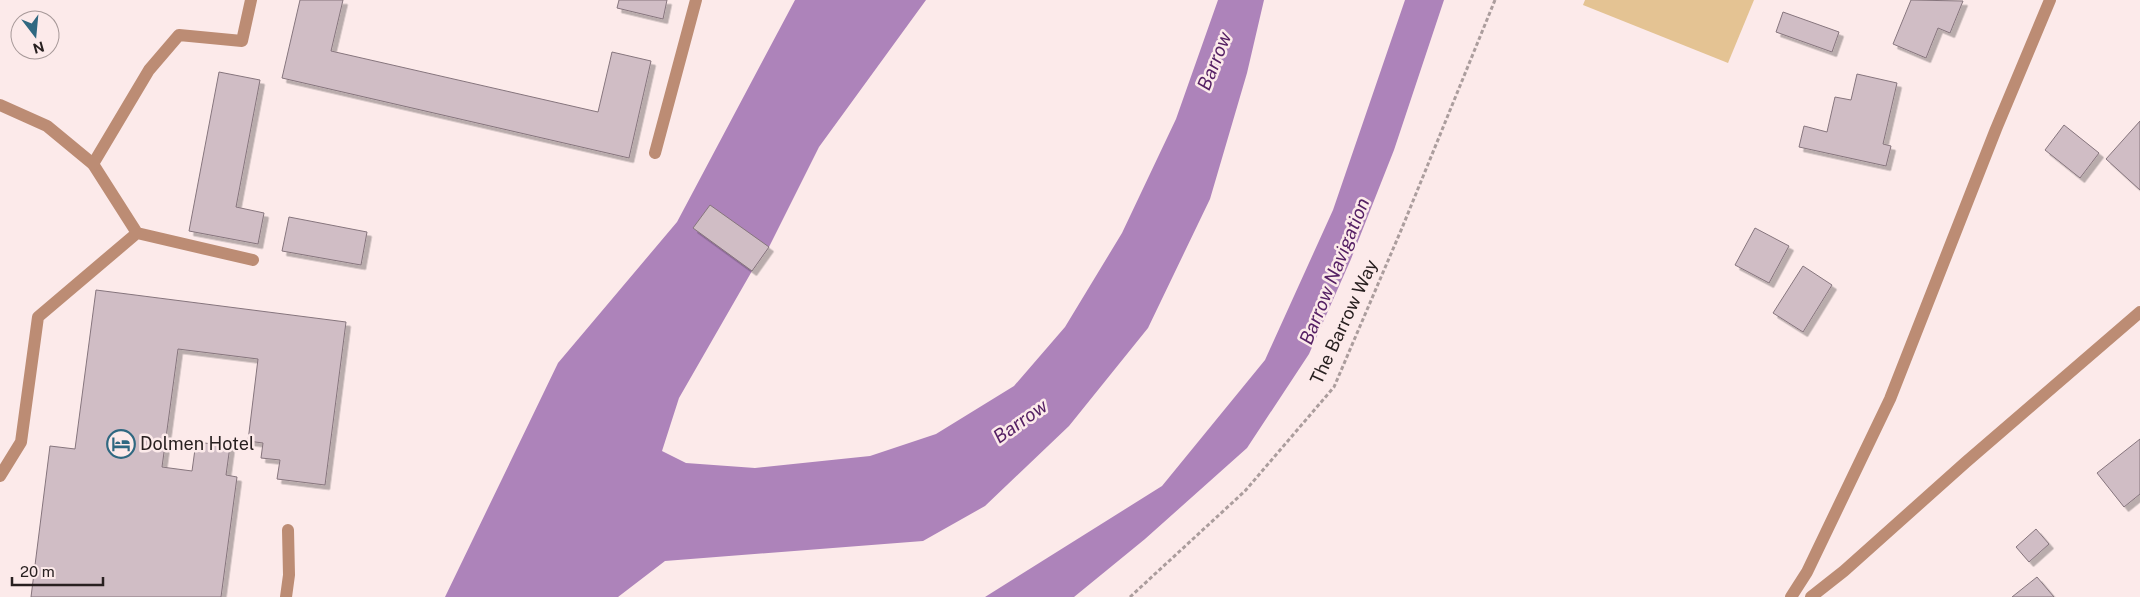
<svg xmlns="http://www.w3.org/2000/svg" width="2140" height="597" viewBox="0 0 2140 597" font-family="'Public Sans',sans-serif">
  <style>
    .green { fill: #e4c393 }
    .water { fill: #ad83ba }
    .building { fill: #d0bdc5; stroke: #86757d; filter: url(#shadow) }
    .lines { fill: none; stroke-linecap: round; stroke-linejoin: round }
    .path { stroke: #ab9d9d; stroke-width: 3; stroke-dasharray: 4 2.5; stroke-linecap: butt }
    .service { stroke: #bc8c74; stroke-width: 12 }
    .minor { stroke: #bc8c74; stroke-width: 12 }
    .tertiary { stroke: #bc8c74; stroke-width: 12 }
    .labels { text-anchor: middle; stroke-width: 5; stroke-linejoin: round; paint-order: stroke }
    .street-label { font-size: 18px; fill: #282020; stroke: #fceaea }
    .poi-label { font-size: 18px; fill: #282020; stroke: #fceaea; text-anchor: start }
    .water-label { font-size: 19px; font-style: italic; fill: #552064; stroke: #fceaea }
  </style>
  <defs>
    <filter id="shadow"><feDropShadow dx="4.5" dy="4.5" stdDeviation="0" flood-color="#0004"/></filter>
  </defs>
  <rect width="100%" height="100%" fill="#fceaea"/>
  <!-- green -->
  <path class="green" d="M1585,0H1754L1728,63L1583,5Z"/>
  <!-- water -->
  <path class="water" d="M795,0H926L819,147L769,247L752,271L679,398L662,451L686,463L755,468L870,456L936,434L1014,386L1065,327L1122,233L1176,119L1218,0H1264L1247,73L1210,199L1148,328L1069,426L985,506L923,541L665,561L618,597H445L558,363L677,222Z
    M1405,0H1444L1394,150L1351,259L1309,354L1247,448L1145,539L1074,597H985L1162,486L1265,360L1333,210Z"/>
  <!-- building -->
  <path class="building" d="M300,0H343L331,51L598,112L612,52L651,61L629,158L282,78Z
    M619,0H667L663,19L617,8Z
    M1911,0L1963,1L1950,33L1938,28L1926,58L1893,44Z
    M1783,12L1839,32L1832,52L1776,32Z
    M219,72L260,80L236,207L264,213L258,244L189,231Z
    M1857,74L1897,83L1883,144L1891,146L1886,166L1799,147L1804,126L1827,132L1835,97L1851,100Z
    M2140,121V190L2106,159Z
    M2064,125L2099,153L2080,178L2045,150Z
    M710,205L769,247L752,271L693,228Z
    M289,217L367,232L361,265L282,251Z
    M1755,228L1789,246L1769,283L1735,265Z
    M1803,266L1832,285L1803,332L1773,313Z
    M96,290L346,322L325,485L277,479L280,460L261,458L263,443L248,441L258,359L178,349L162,467L192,471L196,442L230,446L226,475L237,477L221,597H31L50,446L75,449Z
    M2140,439V494L2124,507L2097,473Z
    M2036,529L2049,544L2029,562L2016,547Z
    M2037,577L2054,597H2012Z"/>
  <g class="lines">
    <!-- path -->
    <path class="path" d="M1130,597L1245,491L1334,387L1402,228L1495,0"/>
    <!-- service -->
    <path class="service" d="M0,105L47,126L93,164L137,233L253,260
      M0,476L21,442L38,317L137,233
      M286,597L289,575L288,530"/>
    <!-- minor -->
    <path class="minor" d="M655,153L696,0
      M93,164L149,70L179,35L242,41L251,0
      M1811,597L1844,571L1966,462L2140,312"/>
    <!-- tertiary -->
    <path class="tertiary" d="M1791,597L1807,572L1890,399L1996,129L2050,0"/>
  </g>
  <!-- icons -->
  <defs>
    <symbol id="hotel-ring" viewBox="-11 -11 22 22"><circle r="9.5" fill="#fceaea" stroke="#2f6881" stroke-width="1.5"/><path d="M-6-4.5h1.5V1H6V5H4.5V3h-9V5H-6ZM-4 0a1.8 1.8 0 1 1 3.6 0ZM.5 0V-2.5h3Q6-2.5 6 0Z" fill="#2f6881"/></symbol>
  </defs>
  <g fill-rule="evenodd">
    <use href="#hotel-ring" x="105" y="428" width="32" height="32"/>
  </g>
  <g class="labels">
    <!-- street labels -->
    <g class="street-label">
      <text transform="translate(1344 322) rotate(-65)" y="6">The Barrow Way</text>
    </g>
    <!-- poi labels -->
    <g class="poi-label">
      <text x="140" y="450">Dolmen Hotel</text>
    </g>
    <!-- water labels -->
    <g class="water-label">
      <text transform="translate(1214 61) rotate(-68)" y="7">Barrow</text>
      <text transform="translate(1334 271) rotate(-68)" y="7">Barrow Navigation</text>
      <text transform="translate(1020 421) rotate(-35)" y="7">Barrow</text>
    </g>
  </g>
  <!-- north arrow -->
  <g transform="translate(35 35) rotate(164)"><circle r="24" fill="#fceaea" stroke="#a79999"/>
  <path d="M0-4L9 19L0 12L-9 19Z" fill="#2f6881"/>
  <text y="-8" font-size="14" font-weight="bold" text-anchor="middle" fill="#282020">N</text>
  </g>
  <!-- scale -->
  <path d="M12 577v8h91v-8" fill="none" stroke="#282020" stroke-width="2.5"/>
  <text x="20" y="577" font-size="15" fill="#282020" stroke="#fceaea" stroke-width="4" paint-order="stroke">20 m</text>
</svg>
